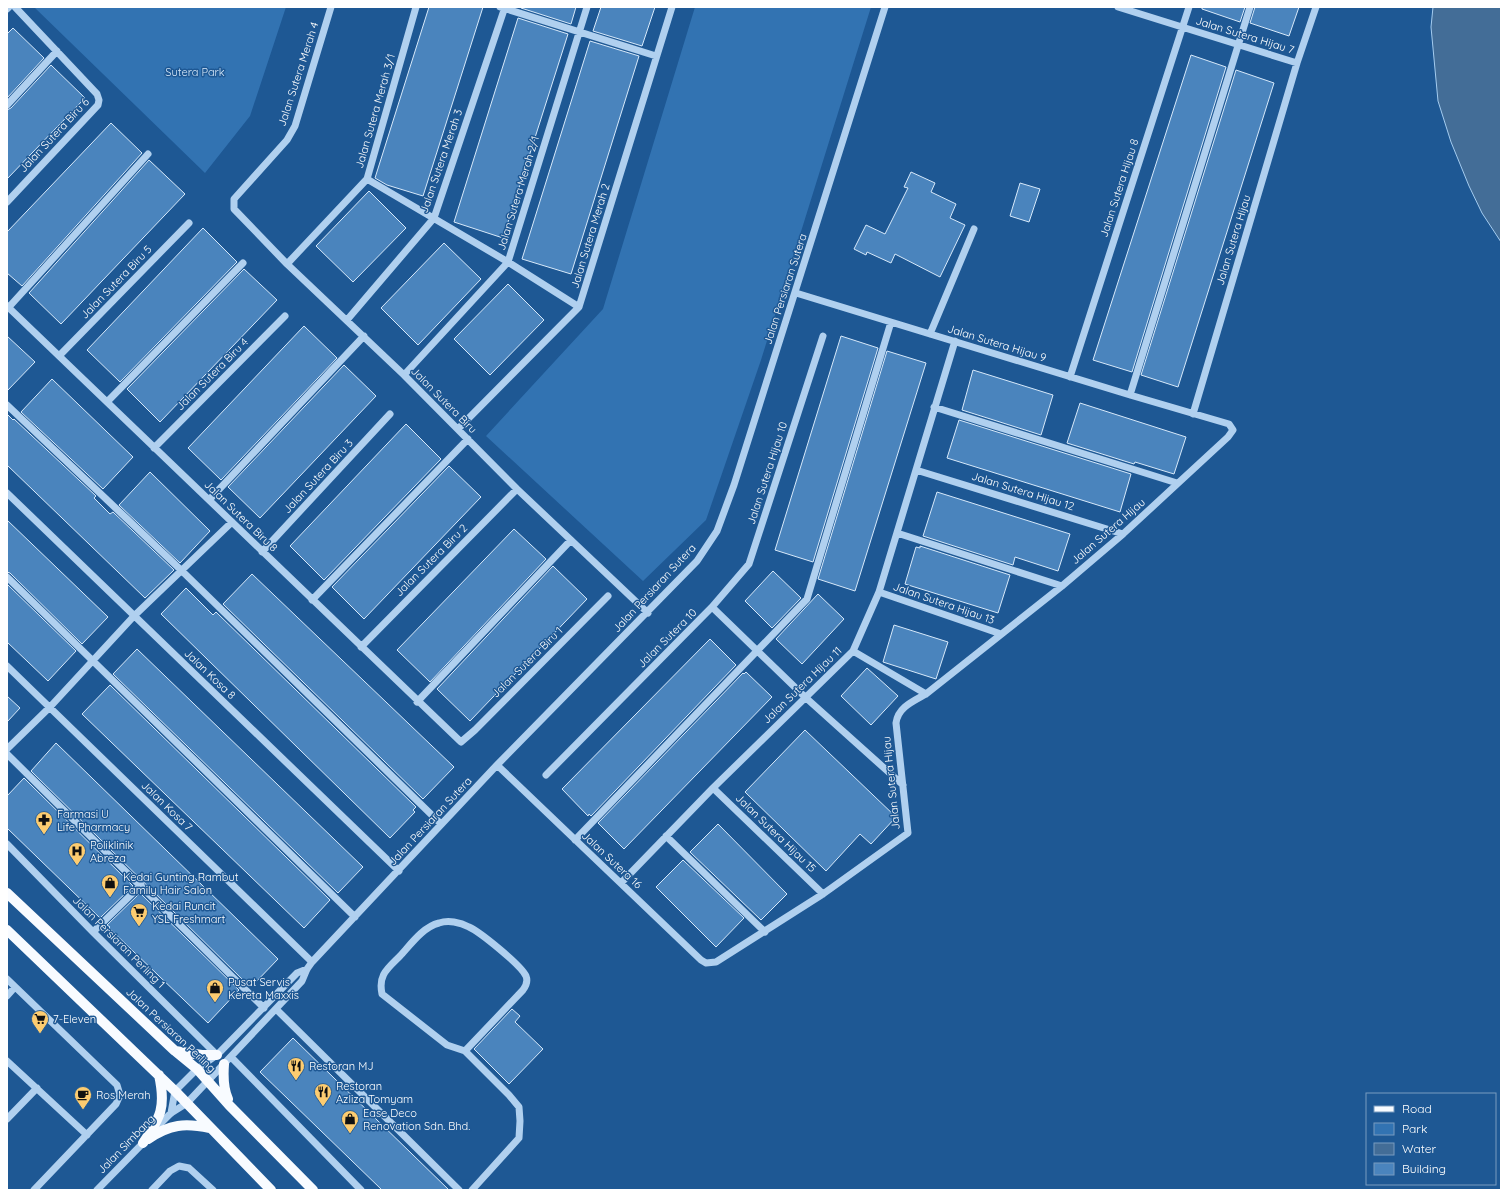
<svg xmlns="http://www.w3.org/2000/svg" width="1508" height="1197" viewBox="0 0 1508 1197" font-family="Quicksand,sans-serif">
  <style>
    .green { fill: #3273b2 }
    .water { fill: #436d97; stroke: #a4ccf0 }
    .building { fill: #4a84bd; stroke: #d7e9fa }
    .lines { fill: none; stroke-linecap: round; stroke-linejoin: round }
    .minor { stroke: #b0d0ef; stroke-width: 7 }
    .major { stroke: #f8fbff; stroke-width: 10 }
    .labels { text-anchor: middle; stroke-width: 3; stroke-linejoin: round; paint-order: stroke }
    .street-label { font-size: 11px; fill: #fff; stroke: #1e5894 }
    .park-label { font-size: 11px; fill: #d7e9fa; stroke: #1e5894 }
    .poi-label { font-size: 11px; fill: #fff; stroke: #1e5894; text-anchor: start }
  </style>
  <rect width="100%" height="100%" fill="#1e5894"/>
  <!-- green -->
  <path class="green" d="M34,7H286L250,116L205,173Z
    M695,7H871L761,360L706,520L643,581L486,436L603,309Z"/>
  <!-- water -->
  <path class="water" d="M1433,7H1501V242L1482,213L1469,186L1451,142L1438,101L1431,27Z"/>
  <!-- building -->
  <path class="building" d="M429,7H483L423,196L387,185L375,178Z
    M522,7H576L571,24L521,8Z
    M601,7H655L642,46L593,31Z
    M1202,7H1245L1240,22L1202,9Z
    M1255,7H1299L1289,36L1250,23Z
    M518,18L568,34L503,238L454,222Z
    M13,28L44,58L7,98V34Z
    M590,41L639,56L571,274L522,259Z
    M1191,55L1226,67L1132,372L1093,360Z
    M51,65L85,98L7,179V110L11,108Z
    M1236,70L1274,83L1178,387L1141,375Z
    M111,123L142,153L22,286L7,273V232Z
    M149,160L185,194L61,324L29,293Z
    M911,172L935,183L931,192L956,204L950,218L965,225L940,277L895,254L891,263L867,252L866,255L854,249L866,225L885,234L908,188L904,187Z
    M1020,183L1040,189L1029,222L1010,216Z
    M369,191L406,228L353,282L316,246Z
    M203,228L237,262L120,382L87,350Z
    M444,243L481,279L418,345L381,308Z
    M244,269L277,300L160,422L127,389Z
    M508,284L544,320L490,375L454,339Z
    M304,326L337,358L221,480L188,448Z
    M7,336L35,362L7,391Z
    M841,336L878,348L813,562L775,550Z
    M887,351L926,363L855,591L818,579Z
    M344,365L376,396L260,518L228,487Z
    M973,370L1053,395L1041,435L962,410Z
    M52,379L133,457L103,489L21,412Z
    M1080,403L1186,437L1174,474L1135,462L1134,464L1067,443Z
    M7,414L13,420L14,419L96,496L94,498L110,514L113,512L174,570L145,598L7,465Z
    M959,420L1131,474L1120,512L947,458Z
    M406,424L441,459L324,580L290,546Z
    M449,466L481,497L364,619L332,587Z
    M150,472L210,531L180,563L119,505Z
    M937,492L1070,534L1058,571L1015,557L1013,565L923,536Z
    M7,520L108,617L82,644L10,573L7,572Z
    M514,529L546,559L430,682L397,650Z
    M920,546L1010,575L998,613L905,584L916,547L920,548Z
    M553,566L587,599L470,721L437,689Z
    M773,571L801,598L772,628L745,601Z
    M252,574L454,767L423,799L223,604Z
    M7,584L76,651L48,681L7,642Z
    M186,588L213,615L216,612L416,807L413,810L415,812L390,838L161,614Z
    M818,594L844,619L802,664L776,639Z
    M894,625L948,642L936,679L883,662Z
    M710,639L736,665L591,816L589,814L588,816L562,789Z
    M137,649L363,867L338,893L113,674Z
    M867,668L898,696L871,725L841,696Z
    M746,672L772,697L624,849L598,823L743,673L744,674Z
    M110,685L330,900L304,928L82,714Z
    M7,696L20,708L7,722Z
    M805,730L896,817L871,844L860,834L826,871L745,792Z
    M56,743L278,959L253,985L248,981L246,983L31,771Z
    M24,778L133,886L100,918L7,828V796Z
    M718,824L787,894L761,920L690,852Z
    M683,860L744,918L716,947L656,887Z
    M140,893L239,990L208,1023L109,928L110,927L107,925Z
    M512,1009L520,1016L515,1022L543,1049L509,1084L474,1049Z
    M293,1038L375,1118L449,1190H382L288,1099L260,1072Z"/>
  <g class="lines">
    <!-- minor -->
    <path class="minor" d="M331,7L295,126L287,140L234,199V209L287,264L404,375L517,489L648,613
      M500,7L656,56
      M1118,7L1297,63
      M7,9L9,7
      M7,105L57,51
      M367,179L508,262L579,307
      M7,202L98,105L99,100L97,94L15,7
      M287,264L367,179L416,7
      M7,306L461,742L475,730L608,596
      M9,307L148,154
      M347,320L434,218L505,7
      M930,334L974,229
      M59,356L189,223
      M404,375L508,262L587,7
      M1070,377L1189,7
      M1130,395L1250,7
      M107,402L243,263
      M7,405L182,571L441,824
      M934,407L1177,483
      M1193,414L1297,63L1316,7
      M458,429L579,307L672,7
      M154,448L285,316
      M916,470L1123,534
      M7,493L399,871
      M209,500L364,336
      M897,533L1062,586
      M262,552L390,414
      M7,577L355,917
      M879,592L1001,634
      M312,600L468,439
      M712,607L805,697L903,785
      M361,647L517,489
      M853,651L926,694
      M7,666L312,962
      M417,702L571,540
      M7,749L50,707L134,616L232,522
      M7,754L264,1008
      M497,765L701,960L706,963L716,962L823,894L908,833L896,723C898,707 914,701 926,694L1062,586L1123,534L1228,437L1233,430L1229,424L1130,395L796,293
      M546,775L712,607L749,564L823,336
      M713,788L823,894
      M666,836L765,932
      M575,840L807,599L891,322
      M7,844L93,932L217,1055
      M621,883L713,788L853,651L879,592L955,341
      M93,932L141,885
      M7,979L117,1085L120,1095L116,1104L34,1190
      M7,996L15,987
      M276,1009L459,1190
      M465,1051L523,990C526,986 528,981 526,976C521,965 480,932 469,927C460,922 448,920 439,923C423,927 411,944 400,956C387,969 378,975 382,994L447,1045L465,1051L509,1095L519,1107L520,1121L519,1138L472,1190
      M231,1057L361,1190
      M7,1061L87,1135
      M171,1113L175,1091L197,1069L217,1055L297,973L307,969
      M7,1119L37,1088
      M155,1129L171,1113L187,1103L302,981L307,969L312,962L497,765L697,561L717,531L734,485L885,7
      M97,1190L146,1140
      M152,1190L170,1171L179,1166L189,1168L213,1190"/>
    <!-- major -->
    <path class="major" d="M7,893L175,1051L197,1069L229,1105L313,1190
      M7,930L175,1091L271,1190
      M175,1051L202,1055H217
      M224,1064C223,1077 223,1088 228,1099
      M148,1139C170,1124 185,1123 210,1128
      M143,1143C161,1117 166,1107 159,1075"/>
  </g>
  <!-- icons -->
  <defs>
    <symbol id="pharmacy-pin" viewBox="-11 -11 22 30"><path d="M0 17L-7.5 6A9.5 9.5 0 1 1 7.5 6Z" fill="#fdcc70" stroke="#1e5894"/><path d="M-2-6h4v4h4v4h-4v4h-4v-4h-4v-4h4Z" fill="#111"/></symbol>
    <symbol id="hospital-pin" viewBox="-11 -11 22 30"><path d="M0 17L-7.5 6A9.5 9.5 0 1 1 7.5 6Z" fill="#fdcc70" stroke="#1e5894"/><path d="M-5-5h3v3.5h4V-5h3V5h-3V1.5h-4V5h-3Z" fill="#111"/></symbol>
    <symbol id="shop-pin" viewBox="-11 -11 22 30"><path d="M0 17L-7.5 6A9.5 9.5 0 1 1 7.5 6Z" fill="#fdcc70" stroke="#1e5894"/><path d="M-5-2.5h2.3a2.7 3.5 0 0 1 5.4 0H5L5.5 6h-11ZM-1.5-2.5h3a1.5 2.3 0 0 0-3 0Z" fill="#111"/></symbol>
    <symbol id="supermarket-pin" viewBox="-11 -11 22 30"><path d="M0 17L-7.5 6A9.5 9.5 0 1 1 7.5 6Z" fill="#fdcc70" stroke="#1e5894"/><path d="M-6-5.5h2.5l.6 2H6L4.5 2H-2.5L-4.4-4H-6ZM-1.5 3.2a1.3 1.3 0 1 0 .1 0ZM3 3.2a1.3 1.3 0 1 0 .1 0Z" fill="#111"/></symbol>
    <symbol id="restaurant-pin" viewBox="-11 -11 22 30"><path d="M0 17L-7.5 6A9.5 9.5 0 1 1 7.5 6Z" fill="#fdcc70" stroke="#1e5894"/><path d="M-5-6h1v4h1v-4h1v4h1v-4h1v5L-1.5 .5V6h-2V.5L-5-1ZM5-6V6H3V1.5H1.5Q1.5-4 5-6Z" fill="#111"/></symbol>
    <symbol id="cafe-pin" viewBox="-11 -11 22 30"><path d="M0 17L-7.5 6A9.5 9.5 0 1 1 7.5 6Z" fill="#fdcc70" stroke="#1e5894"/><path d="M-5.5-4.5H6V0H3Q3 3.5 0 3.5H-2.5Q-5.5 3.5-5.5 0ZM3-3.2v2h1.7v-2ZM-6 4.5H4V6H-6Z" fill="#111"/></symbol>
  </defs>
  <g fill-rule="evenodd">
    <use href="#pharmacy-pin" x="34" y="810" width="20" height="27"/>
    <use href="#hospital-pin" x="67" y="841" width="20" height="27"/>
    <use href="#shop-pin" x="100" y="873" width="20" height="27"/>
    <use href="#supermarket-pin" x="129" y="902" width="20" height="27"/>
    <use href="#shop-pin" x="205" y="978" width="20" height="27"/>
    <use href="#supermarket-pin" x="30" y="1009" width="20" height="27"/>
    <use href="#restaurant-pin" x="286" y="1056" width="20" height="27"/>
    <use href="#restaurant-pin" x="313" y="1082" width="20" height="27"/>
    <use href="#cafe-pin" x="73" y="1085" width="20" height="27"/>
    <use href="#shop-pin" x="340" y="1109" width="20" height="27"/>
  </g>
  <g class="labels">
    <!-- street labels -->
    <g class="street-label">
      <text transform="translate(1245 35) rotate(17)" y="4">Jalan Sutera Hijau 7</text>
      <text transform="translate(298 74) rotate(-72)" y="4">Jalan Sutera Merah 4</text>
      <text transform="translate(375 111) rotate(-74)" y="4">Jalan Sutera Merah 3/1</text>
      <text transform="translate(54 135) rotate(-47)" y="4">Jalan Sutera Biru 6</text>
      <text transform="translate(441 161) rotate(-71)" y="4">Jalan Sutera Merah 3</text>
      <text transform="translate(1119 188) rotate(-72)" y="4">Jalan Sutera Hijau 8</text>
      <text transform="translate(518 193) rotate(-73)" y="4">Jalan Sutera Merah 2/1</text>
      <text transform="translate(590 236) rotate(-73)" y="4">Jalan Sutera Merah 2</text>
      <text transform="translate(1233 240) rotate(-73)" y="4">Jalan Sutera Hijau</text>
      <text transform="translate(116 282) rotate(-46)" y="4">Jalan Sutera Biru 5</text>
      <text transform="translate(785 289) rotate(-72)" y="4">Jalan Persiaran Sutera</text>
      <text transform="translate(997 343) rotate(17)" y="4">Jalan Sutera Hijau 9</text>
      <text transform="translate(212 374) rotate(-45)" y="4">Jalan Sutera Biru 4</text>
      <text transform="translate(444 400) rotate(45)" y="4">Jalan Sutera Biru</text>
      <text transform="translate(767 473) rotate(-72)" y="4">Jalan Sutera Hijau 10</text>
      <text transform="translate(318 476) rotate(-47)" y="4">Jalan Sutera Biru 3</text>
      <text transform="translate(1023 491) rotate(17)" y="4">Jalan Sutera Hijau 12</text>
      <text transform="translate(241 516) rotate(44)" y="4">Jalan Sutera Biru 8</text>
      <text transform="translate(1108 531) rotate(-41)" y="4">Jalan Sutera Hijau</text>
      <text transform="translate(431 560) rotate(-45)" y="4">Jalan Sutera Biru 2</text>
      <text transform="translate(654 588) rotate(-47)" y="4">Jalan Persiaran Sutera</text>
      <text transform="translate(944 603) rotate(19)" y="4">Jalan Sutera Hijau 13</text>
      <text transform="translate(667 638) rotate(-45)" y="4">Jalan Sutera 10</text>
      <text transform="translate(527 662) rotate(-45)" y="4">Jalan Sutera Biru 1</text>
      <text transform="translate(210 674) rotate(44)" y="4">Jalan Kosa 8</text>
      <text transform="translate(802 685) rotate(-44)" y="4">Jalan Sutera Hijau 11</text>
      <text transform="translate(891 783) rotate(-96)" y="4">Jalan Sutera Hijau</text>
      <text transform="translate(167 806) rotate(44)" y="4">Jalan Kosa 7</text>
      <text transform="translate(430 821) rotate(-47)" y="4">Jalan Persiaran Sutera</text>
      <text transform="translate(776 833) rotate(44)" y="4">Jalan Sutera Hijau 15</text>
      <text transform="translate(612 860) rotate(43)" y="4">Jalan Sutera 16</text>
      <text transform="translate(119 942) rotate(45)" y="4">Jalan Persiaran Perling 1</text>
      <text transform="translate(171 1030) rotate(43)" y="4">Jalan Persiaran Perling</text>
      <text transform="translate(126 1144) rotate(-46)" y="4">Jalan Simbang</text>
    </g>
    <!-- park labels -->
    <g class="park-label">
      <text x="195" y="76">Sutera Park</text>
    </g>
    <!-- poi labels -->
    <g class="poi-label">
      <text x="57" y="818">Farmasi U<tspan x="57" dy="13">Life Pharmacy</tspan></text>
      <text x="90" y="849">Poliklinik<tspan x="90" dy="13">Abreza</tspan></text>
      <text x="123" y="881">Kedai Gunting Rambut<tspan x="123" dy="13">Family Hair Salon</tspan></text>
      <text x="152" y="910">Kedai Runcit<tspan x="152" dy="13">YSL Freshmart</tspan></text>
      <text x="228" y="986">Pusat Servis<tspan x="228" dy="13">Kereta Maxxis</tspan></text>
      <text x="53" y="1023">7-Eleven</text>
      <text x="309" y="1070">Restoran MJ</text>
      <text x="336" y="1090">Restoran<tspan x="336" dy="13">Azliza Tomyam</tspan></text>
      <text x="96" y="1099">Ros Merah</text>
      <text x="363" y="1117">Ease Deco<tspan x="363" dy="13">Renovation Sdn. Bhd.</tspan></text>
    </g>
  </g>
  <!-- border -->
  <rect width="1508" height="1197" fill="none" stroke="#ffffff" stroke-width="16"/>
  <!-- legend -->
  <rect x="1366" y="1093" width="130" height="92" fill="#1e5894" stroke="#789bbf"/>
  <rect x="1374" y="1106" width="20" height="6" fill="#f8fbff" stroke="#789bbf"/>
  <text x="1402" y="1113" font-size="12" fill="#ffffff">Road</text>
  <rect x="1374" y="1123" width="20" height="12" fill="#3273b2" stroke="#789bbf"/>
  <text x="1402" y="1133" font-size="12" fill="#ffffff">Park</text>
  <rect x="1374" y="1143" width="20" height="12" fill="#436d97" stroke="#789bbf"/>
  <text x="1402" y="1153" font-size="12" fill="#ffffff">Water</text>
  <rect x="1374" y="1163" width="20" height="12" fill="#4a84bd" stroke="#789bbf"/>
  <text x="1402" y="1173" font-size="12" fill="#ffffff">Building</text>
</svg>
